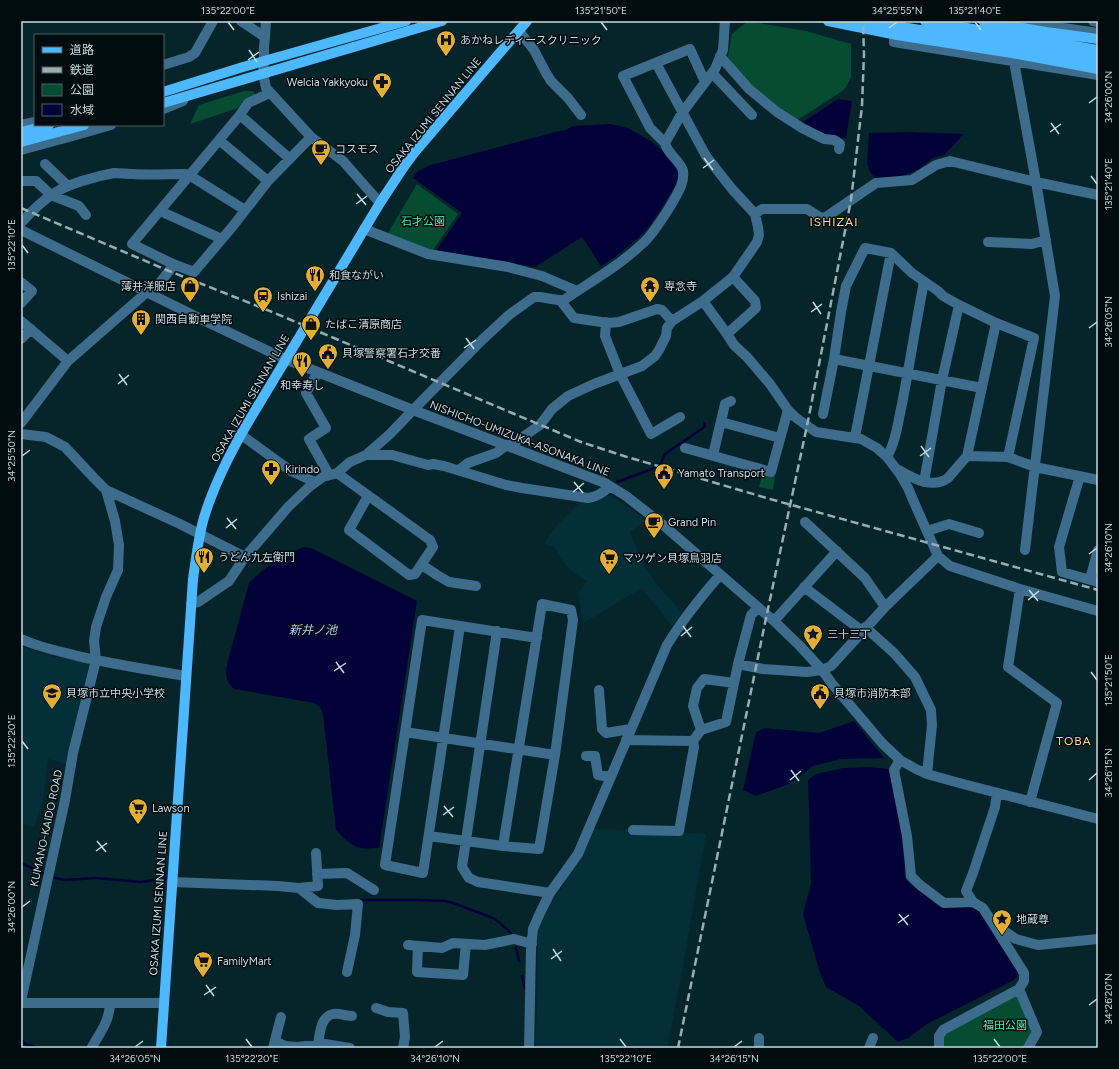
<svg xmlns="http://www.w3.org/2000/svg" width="1119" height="1069" viewBox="0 0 1119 1069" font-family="Figtree,'Noto Sans JP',sans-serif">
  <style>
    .built { fill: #052f38 }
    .green { fill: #064c33 }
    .water { fill: #020239 }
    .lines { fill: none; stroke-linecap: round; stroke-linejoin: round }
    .stream { stroke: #020239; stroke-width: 2.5 }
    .minor { stroke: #3d6c8d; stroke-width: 10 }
    .major { stroke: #4db8fd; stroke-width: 10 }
    .rail { stroke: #97aeb3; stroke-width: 2.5; stroke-dasharray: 8 4; stroke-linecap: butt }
    .ticks { fill: none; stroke: #c6dbe0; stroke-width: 1.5 }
    .labels { text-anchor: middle; stroke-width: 3; stroke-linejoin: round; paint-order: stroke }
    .poi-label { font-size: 11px; fill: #c6dbe0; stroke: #010c10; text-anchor: start }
    .street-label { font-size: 11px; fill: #c6dbe0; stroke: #010c10 }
    .park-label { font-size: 11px; fill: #67e0ab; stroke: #010c10 }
    .neighbourhood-label { font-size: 12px; letter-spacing: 1px; fill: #fdda90; stroke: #010c10 }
    .water-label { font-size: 12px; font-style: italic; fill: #aec5fb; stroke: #010c10 }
    .neatline { fill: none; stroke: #c6dbe0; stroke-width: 1.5 }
    .ticks-label { font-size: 10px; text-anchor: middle; fill: #c6dbe0 }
  </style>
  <rect width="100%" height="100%" fill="#05252b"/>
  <!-- built -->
  <path class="built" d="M609,495L646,520L630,532L643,564L656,583L682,613L672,626L642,588L583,623L578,592L583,587L587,581L570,570L562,560L558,552L554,547L544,543L559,523L580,502L594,503Z
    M21,646L50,656L88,662L94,667L71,765L48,759L43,800L34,827L21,824Z
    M593,829L706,834L682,971L667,1048H535L538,983V929L551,904L581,859Z"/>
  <!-- green -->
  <path class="green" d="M748,21L806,31L851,44V78L844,90L796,121L752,86L728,57L732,34Z
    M244,91H253L255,95L245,99L238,108L190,124L199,105Z
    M417,184L458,214L431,253L388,233Z
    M763,473L775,476L773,490L759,487Z
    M1018,994L1031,1023L1032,1036L1023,1048H941L944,1035Z"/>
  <!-- water -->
  <path class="water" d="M838,99L852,101L846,138L826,136L800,124Z
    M609,124C616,125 621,126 627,128C642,134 681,158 678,177C677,184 672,190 669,196C663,206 657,216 650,225C639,239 617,257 601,266L582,237L535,267L500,261L439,252L437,249L462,213L413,178C416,170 425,168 431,165L559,131L566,130L573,126Z
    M910,132L964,134L944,155L933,158L919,169L900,177L876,179L870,172L867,163L869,133Z
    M303,547L311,548L417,601L379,848C373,848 365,849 360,848C350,845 342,837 336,830L323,714L320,707L314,703L234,689C227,683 226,677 226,668L249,583C265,566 283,557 303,547Z
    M854,721L884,758L841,759L813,766L789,784L756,796L743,790L756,732L765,728L819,733Z
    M868,767L888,769L894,783L905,857V878L909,883L925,895L974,907L982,913L1019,972L1014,980L927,1024L908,1038L898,1042L859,1006L826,987L820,973L803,914L811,884L808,780L816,774L843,768Z"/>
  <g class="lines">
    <!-- stream -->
    <path class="stream" d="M617,482L652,469L661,463L665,454L703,428L705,426L704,423
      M21,863L45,874
      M51,877L65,880L96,878L141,882L166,878
      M358,900H419L445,901L453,903L493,918L499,922L511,933
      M516,947L519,961
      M522,976L525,989
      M21,1040L27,1045L33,1046L37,1048"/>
    <!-- minor -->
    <path class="minor" d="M241,21L265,37
      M266,21L265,37L264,47V61L263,73L266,88L311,137L343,161L380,203
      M1015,21L1098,33
      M1093,21L1098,22
      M895,27L894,42L1098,75
      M519,31L534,50L546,73L551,81L568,98L581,115
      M1011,45L1036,182L1055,296L1025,550
      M720,56L749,89L777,112L802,128L824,139L834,140L840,144L839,149
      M163,65L189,57L195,53L213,21
      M712,73L752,115
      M270,93L248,103L240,115L132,244L173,264L194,272L233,226L268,181L311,137
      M163,109L183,101
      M240,115L290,159
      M21,125L35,122
      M219,140L268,181
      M665,143L650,128L623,76L690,49L705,82
      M21,150L69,137L111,125
      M45,164L68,186
      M21,181H36L51,195L79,206L86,215
      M160,211L222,239
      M755,214L762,209H807L821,218L826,217L876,183L912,180L936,165L950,161L1036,182L1098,195
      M21,223C30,213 42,201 53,194C67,184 97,176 114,173C120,173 126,174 132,174C149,175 167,174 184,174L189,175L245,210
      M364,229L428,254L508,267L542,276L577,291
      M21,230L203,320L285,359L413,410L605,483L626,496L662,524L774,621L800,646L822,670L833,685L882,743L900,760L916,769L927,774L963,784L1098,819
      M988,242L1032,244L1046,240
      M21,282L32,291L21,303
      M151,294L169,271L173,264
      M560,300L574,318L608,323L619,322L657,309L662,310L672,321
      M703,301L727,334L734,345L747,357L770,384L788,410L795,417L816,432L861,439L877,448L887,457L900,474L908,488L917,509L938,556L950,566L1020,589L1098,611
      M21,321L68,361
      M606,322L605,336L620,374L651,434L680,417
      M727,334L756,308L755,301L733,277
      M21,339L31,329
      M834,359L982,388
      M318,372L306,393L326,428L309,439L329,475
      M823,414L834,359L841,312L846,286L865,248L891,253L912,273L938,291L943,296L959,305L996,323L1034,338L1008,457
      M721,422L780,438
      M21,423L68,361L147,292
      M21,434L46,437L65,447L94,478L106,490L180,524L245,557
      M240,434L291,471L315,482
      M855,437L891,253
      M510,446L540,425L552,409L568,396L594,384L642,366L655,356L659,350L666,336L667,328L672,321L703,301L733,277L757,242L759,235L758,227L755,214L732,189L706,156L656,63
      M685,448L771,472L788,410
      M366,455L390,434L413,410L483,339L509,315L534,297H540L558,300H564C590,282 619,266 642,244C652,236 664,216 671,205C677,194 685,183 683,171C681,161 667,154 665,143L682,113L715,69L723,50L725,21
      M713,455L725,404L731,401
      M967,456L996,323
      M887,457C896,441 898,422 902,404C910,363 916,322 924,282
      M897,469C911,477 932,490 948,478L967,456L1008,457L1035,467L1098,480
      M459,470L468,463L496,453L507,445
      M337,473L430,540L433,547L415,574L409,575L349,530L368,496
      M1080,476L1059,547L1062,572L1098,582
      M924,482L942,380L959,305
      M805,522L865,578L885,607
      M927,531L949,524L979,533
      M422,565L437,575L449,582L476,586
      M1090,579L1098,550
      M804,587L862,631
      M1020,589L1008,667L1057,703L1030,802
      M191,604L198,602L229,581L245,557L289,506L309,487L323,477L337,473L350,462L366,455H392L428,465L433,464L444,466L506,485L522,488L588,498C597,497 603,493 610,486
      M774,621L837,551
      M460,626L423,873L385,865L422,620L537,638
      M865,627L894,653L915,677L931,710L932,725L927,774
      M497,631L462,867L469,878L478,882L550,893
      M21,639C39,647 58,651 77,656C113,664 149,670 186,676
      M738,664L763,669L807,672L822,670L831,666L885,607L938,556
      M599,690L602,729L606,733L631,729
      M701,730L693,706L697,688L704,679L734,683
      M405,732L555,755
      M626,740L693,741L694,747L679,831L633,830
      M693,741L701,730L726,722L738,664L751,615L758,608
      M586,756H595L598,775L611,777
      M900,760L894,770L907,836L911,876L920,885L944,903L973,902
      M997,793L995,807L973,873L966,891L973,902L983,908L1024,973V981L1019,989L1037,1032L1028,1048
      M429,836L503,846L539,849L555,755L573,620L571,610L542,604L503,846
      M317,874L347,873L374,890
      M172,882L278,886L299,888L318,903L337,905L358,904L355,935L347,972
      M299,888L318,886L316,853
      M997,923L1004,931L1016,939L1038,945L1098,939
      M408,945L442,948L453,943L485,945L514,939L532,944
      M418,946L417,972L463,975L466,944
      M21,1001L65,800L73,753L96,660L94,641L96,627L106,597L118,570L119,545L115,521L106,490
      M21,1003H164
      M376,1008L388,1012L403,1013L405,1037L403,1048
      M759,1038V1048
      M275,1041L285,1046L297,1047L325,1044L350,1048
      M318,1044C320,1034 320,1017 333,1014C338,1013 347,1016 352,1016
      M93,1048L92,1047C100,1033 110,1020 110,1003
      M273,1048L281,1017
      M529,1048L531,949L533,929L540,913L550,893L578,854L667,645C683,619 700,598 720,575
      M869,1048L873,1038
      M939,1048V1036L943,1030L1019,989"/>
    <!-- major -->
    <path class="major" d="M828,21L897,35L1012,53L1098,69
      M865,21L1098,59
      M925,21L1098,50
      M983,21L1046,32L1098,39
      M163,92L243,67L406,21
      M163,103L442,21
      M21,132L49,125
      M21,142L84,125
      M161,1048L193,579C196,559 198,540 203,521C213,486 229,455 247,424L380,203L403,168L414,153L527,21"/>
    <!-- rail -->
    <path class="rail" d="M21,208L169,271L265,309L581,442L624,456L770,499L1098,590
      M678,1048L765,623L808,421L851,200L862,106L864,54L863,21"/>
  </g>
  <!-- ticks -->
  <path class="ticks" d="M228,22L234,30M601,22L607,30M975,22L981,30M889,28L897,22M249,50L257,62M248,60L259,52M1089,103L1097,97M1051,123L1059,134M1050,132L1061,124M704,158L713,170M703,168L714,160M1091,176L1097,184M357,194L366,205M356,204L367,196M22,245L28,253M813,302L821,314M811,312L822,304M1089,328L1097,322M466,338L474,349M464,348L476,340M119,374L127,385M118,384L129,375M921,446L929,457M22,456L30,450M920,456L931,448M574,482L583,493M573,492L584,483M227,518L236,529M226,528L237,519M1089,554L1097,548M1029,590L1038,601M1028,600L1039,591M683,626L691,637M681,636L692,627M336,662L344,673M334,671L346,663M1091,672L1097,680M22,741L28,749M791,770L799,781M790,780L801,771M1089,780L1097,773M444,806L453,817M443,815L454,807M97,841L106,852M96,851L107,843M22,907L30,901M899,914L908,925M898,923L909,915M553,949L561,961M551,959L562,951M206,985L214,996M204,995L216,987M1089,1005L1097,999M246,1039L252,1047M620,1039L626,1047M994,1039L1000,1047M135,1047L143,1041M435,1047L443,1041M734,1047L742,1041"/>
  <!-- icons -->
  <defs>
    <symbol id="hospital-pin" viewBox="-11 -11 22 30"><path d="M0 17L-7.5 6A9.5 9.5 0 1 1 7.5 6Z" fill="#e2af34" stroke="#010c10"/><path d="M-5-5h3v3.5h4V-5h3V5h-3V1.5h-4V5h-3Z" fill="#111"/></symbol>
    <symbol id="pharmacy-pin" viewBox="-11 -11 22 30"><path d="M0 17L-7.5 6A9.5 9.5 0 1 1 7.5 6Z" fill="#e2af34" stroke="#010c10"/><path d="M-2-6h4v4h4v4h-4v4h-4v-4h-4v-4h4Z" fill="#111"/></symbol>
    <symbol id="cafe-pin" viewBox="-11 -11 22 30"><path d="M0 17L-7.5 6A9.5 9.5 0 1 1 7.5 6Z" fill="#e2af34" stroke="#010c10"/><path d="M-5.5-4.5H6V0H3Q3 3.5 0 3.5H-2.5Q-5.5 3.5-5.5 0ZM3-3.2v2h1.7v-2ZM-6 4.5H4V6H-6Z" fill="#111"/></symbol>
    <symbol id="restaurant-pin" viewBox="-11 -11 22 30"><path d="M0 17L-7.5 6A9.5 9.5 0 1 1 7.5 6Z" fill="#e2af34" stroke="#010c10"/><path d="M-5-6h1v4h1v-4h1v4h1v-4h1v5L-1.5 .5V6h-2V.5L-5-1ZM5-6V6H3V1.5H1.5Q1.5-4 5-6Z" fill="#111"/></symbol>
    <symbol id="shop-pin" viewBox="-11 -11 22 30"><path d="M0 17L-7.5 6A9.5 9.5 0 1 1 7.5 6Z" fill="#e2af34" stroke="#010c10"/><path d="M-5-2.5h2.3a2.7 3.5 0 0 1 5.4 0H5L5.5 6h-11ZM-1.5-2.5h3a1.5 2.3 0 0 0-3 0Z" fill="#111"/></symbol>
    <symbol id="temple-pin" viewBox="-11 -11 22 30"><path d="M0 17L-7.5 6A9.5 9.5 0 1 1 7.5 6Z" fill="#e2af34" stroke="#010c10"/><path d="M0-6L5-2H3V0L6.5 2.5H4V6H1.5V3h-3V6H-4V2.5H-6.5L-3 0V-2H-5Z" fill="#111"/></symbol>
    <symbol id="station-pin" viewBox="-11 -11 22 30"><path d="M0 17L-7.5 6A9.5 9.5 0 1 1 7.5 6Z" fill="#e2af34" stroke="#010c10"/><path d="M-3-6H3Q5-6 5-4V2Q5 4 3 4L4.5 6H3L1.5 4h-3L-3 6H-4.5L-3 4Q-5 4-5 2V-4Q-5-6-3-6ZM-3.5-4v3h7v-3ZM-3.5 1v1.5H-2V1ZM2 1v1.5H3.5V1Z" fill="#111"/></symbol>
    <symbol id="building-pin" viewBox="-11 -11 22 30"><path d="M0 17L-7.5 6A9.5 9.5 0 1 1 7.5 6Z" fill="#e2af34" stroke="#010c10"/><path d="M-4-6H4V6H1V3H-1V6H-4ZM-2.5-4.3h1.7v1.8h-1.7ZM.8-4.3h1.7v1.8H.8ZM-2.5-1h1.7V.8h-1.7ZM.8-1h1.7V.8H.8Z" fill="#111"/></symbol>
    <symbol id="civic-pin" viewBox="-11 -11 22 30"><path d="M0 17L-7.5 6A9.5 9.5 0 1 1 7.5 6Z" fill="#e2af34" stroke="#010c10"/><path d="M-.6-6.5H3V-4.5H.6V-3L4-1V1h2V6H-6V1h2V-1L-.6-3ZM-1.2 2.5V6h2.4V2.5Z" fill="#111"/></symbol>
    <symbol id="supermarket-pin" viewBox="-11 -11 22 30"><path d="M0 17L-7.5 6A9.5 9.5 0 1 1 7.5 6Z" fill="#e2af34" stroke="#010c10"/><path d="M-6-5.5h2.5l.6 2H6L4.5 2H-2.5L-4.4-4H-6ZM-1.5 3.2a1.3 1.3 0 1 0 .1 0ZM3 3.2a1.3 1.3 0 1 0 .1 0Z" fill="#111"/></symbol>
    <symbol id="sight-pin" viewBox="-11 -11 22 30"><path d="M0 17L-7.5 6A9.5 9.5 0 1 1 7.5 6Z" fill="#e2af34" stroke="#010c10"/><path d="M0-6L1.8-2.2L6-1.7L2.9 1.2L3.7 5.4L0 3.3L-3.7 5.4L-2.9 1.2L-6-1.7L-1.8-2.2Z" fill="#111"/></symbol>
    <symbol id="university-pin" viewBox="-11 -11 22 30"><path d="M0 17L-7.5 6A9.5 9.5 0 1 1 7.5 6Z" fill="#e2af34" stroke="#010c10"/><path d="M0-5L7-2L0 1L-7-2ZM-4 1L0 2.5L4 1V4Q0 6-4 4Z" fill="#111"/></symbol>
  </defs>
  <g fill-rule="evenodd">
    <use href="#hospital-pin" x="435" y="29" width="22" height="30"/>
    <use href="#pharmacy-pin" x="371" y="71" width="22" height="30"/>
    <use href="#cafe-pin" x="310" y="138" width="22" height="30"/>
    <use href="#restaurant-pin" x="304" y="264" width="22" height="30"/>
    <use href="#shop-pin" x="179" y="275" width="22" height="30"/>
    <use href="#temple-pin" x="639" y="275" width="22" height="30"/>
    <use href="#station-pin" x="252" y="285" width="22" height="30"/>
    <use href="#building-pin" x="130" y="308" width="22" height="30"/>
    <use href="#shop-pin" x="300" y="313" width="22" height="30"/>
    <use href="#civic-pin" x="317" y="342" width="22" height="30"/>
    <use href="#restaurant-pin" x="291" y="350" width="22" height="30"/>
    <use href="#pharmacy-pin" x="260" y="458" width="22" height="30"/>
    <use href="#civic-pin" x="653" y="462" width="22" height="30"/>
    <use href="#cafe-pin" x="643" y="511" width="22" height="30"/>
    <use href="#restaurant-pin" x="193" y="546" width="22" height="30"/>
    <use href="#supermarket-pin" x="598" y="547" width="22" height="30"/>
    <use href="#sight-pin" x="802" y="623" width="22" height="30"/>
    <use href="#university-pin" x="41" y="682" width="22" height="30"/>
    <use href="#civic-pin" x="809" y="682" width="22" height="30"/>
    <use href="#supermarket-pin" x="127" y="797" width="22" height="30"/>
    <use href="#sight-pin" x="991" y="908" width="22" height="30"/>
    <use href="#supermarket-pin" x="192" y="950" width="22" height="30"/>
  </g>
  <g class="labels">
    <!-- poi labels -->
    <g class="poi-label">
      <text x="460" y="44">あかねレディースクリニック</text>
      <text x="368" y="86" text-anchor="end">Welcia Yakkyoku</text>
      <text x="335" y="153">コスモス</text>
      <text x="329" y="279">和食ながい</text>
      <text x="176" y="290" text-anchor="end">薄井洋服店</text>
      <text x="664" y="290">専念寺</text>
      <text x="277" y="300">Ishizai</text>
      <text x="155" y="323">関西自動車学院</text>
      <text x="325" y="328">たばこ清原商店</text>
      <text x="342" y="357">貝塚警察署石才交番</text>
      <text x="302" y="389" text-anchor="middle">和幸寿し</text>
      <text x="285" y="473">Kirindo</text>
      <text x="678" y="477">Yamato Transport</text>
      <text x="668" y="526">Grand Pin</text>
      <text x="218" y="561">うどん九左衛門</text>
      <text x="623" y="562">マツゲン貝塚鳥羽店</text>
      <text x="827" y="638">三十三丁</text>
      <text x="66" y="697">貝塚市立中央小学校</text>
      <text x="834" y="697">貝塚市消防本部</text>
      <text x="152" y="812">Lawson</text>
      <text x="1016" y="923">地蔵尊</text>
      <text x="217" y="965">FamilyMart</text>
    </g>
    <!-- street labels -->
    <g class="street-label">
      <text transform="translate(433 115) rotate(-51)" y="4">OSAKA IZUMI SENNAN LINE</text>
      <text transform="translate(250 398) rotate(-60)" y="4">OSAKA IZUMI SENNAN LINE</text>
      <text transform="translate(520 438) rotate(21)" y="4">NISHICHO-UMIZUKA-ASONAKA LINE</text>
      <text transform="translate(46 828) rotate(-78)" y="4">KUMANO-KAIDO ROAD</text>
      <text transform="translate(158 903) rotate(-86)" y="4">OSAKA IZUMI SENNAN LINE</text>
    </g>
    <!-- park labels -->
    <g class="park-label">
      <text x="423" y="225">石才公園</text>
      <text x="1005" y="1029">福田公園</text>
    </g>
    <!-- neighbourhood labels -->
    <g class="neighbourhood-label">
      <text x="834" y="226">ISHIZAI</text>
      <text x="1074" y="745">TOBA</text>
    </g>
    <!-- water labels -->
    <g class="water-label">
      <text x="313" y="634">新井ノ池</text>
    </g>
  </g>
  <!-- border -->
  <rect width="1119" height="1069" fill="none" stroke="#010c10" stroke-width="44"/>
  <!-- legend -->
  <rect x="34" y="34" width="130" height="92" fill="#010c10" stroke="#505f63"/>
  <rect x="42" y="47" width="20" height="6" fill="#4db8fd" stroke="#505f63"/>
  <text x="70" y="54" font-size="12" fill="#c6dbe0">道路</text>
  <rect x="42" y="67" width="20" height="6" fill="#97aeb3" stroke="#505f63"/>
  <text x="70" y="74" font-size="12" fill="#c6dbe0">鉄道</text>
  <rect x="42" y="84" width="20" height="12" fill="#064c33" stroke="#505f63"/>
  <text x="70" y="94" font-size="12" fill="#c6dbe0">公園</text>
  <rect x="42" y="104" width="20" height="12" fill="#020239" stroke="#505f63"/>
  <text x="70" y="114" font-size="12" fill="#c6dbe0">水域</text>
  <rect x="22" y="22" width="1075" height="1025" class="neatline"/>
  <g class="ticks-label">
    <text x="228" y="14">135°22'00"E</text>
    <text x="601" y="14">135°21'50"E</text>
    <text x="897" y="14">34°25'55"N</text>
    <text x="975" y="14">135°21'40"E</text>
    <text transform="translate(1108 97) rotate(-90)" y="4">34°26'00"N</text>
    <text transform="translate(1108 184) rotate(-90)" y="4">135°21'40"E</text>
    <text transform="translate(11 245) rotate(-90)" y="4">135°22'10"E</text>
    <text transform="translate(1108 322) rotate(-90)" y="4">34°26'05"N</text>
    <text transform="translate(11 456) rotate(-90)" y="4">34°25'50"N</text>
    <text transform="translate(1108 548) rotate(-90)" y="4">34°26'10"N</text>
    <text transform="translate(1108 680) rotate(-90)" y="4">135°21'50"E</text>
    <text transform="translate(11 741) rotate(-90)" y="4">135°22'20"E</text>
    <text transform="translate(1108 773) rotate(-90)" y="4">34°26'15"N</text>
    <text transform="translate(11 907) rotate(-90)" y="4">34°26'00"N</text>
    <text transform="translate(1108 999) rotate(-90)" y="4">34°26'20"N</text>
    <text x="135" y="1062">34°26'05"N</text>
    <text x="252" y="1062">135°22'20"E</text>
    <text x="435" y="1062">34°26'10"N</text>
    <text x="626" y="1062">135°22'10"E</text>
    <text x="734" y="1062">34°26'15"N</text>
    <text x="1000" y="1062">135°22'00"E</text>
  </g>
</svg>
